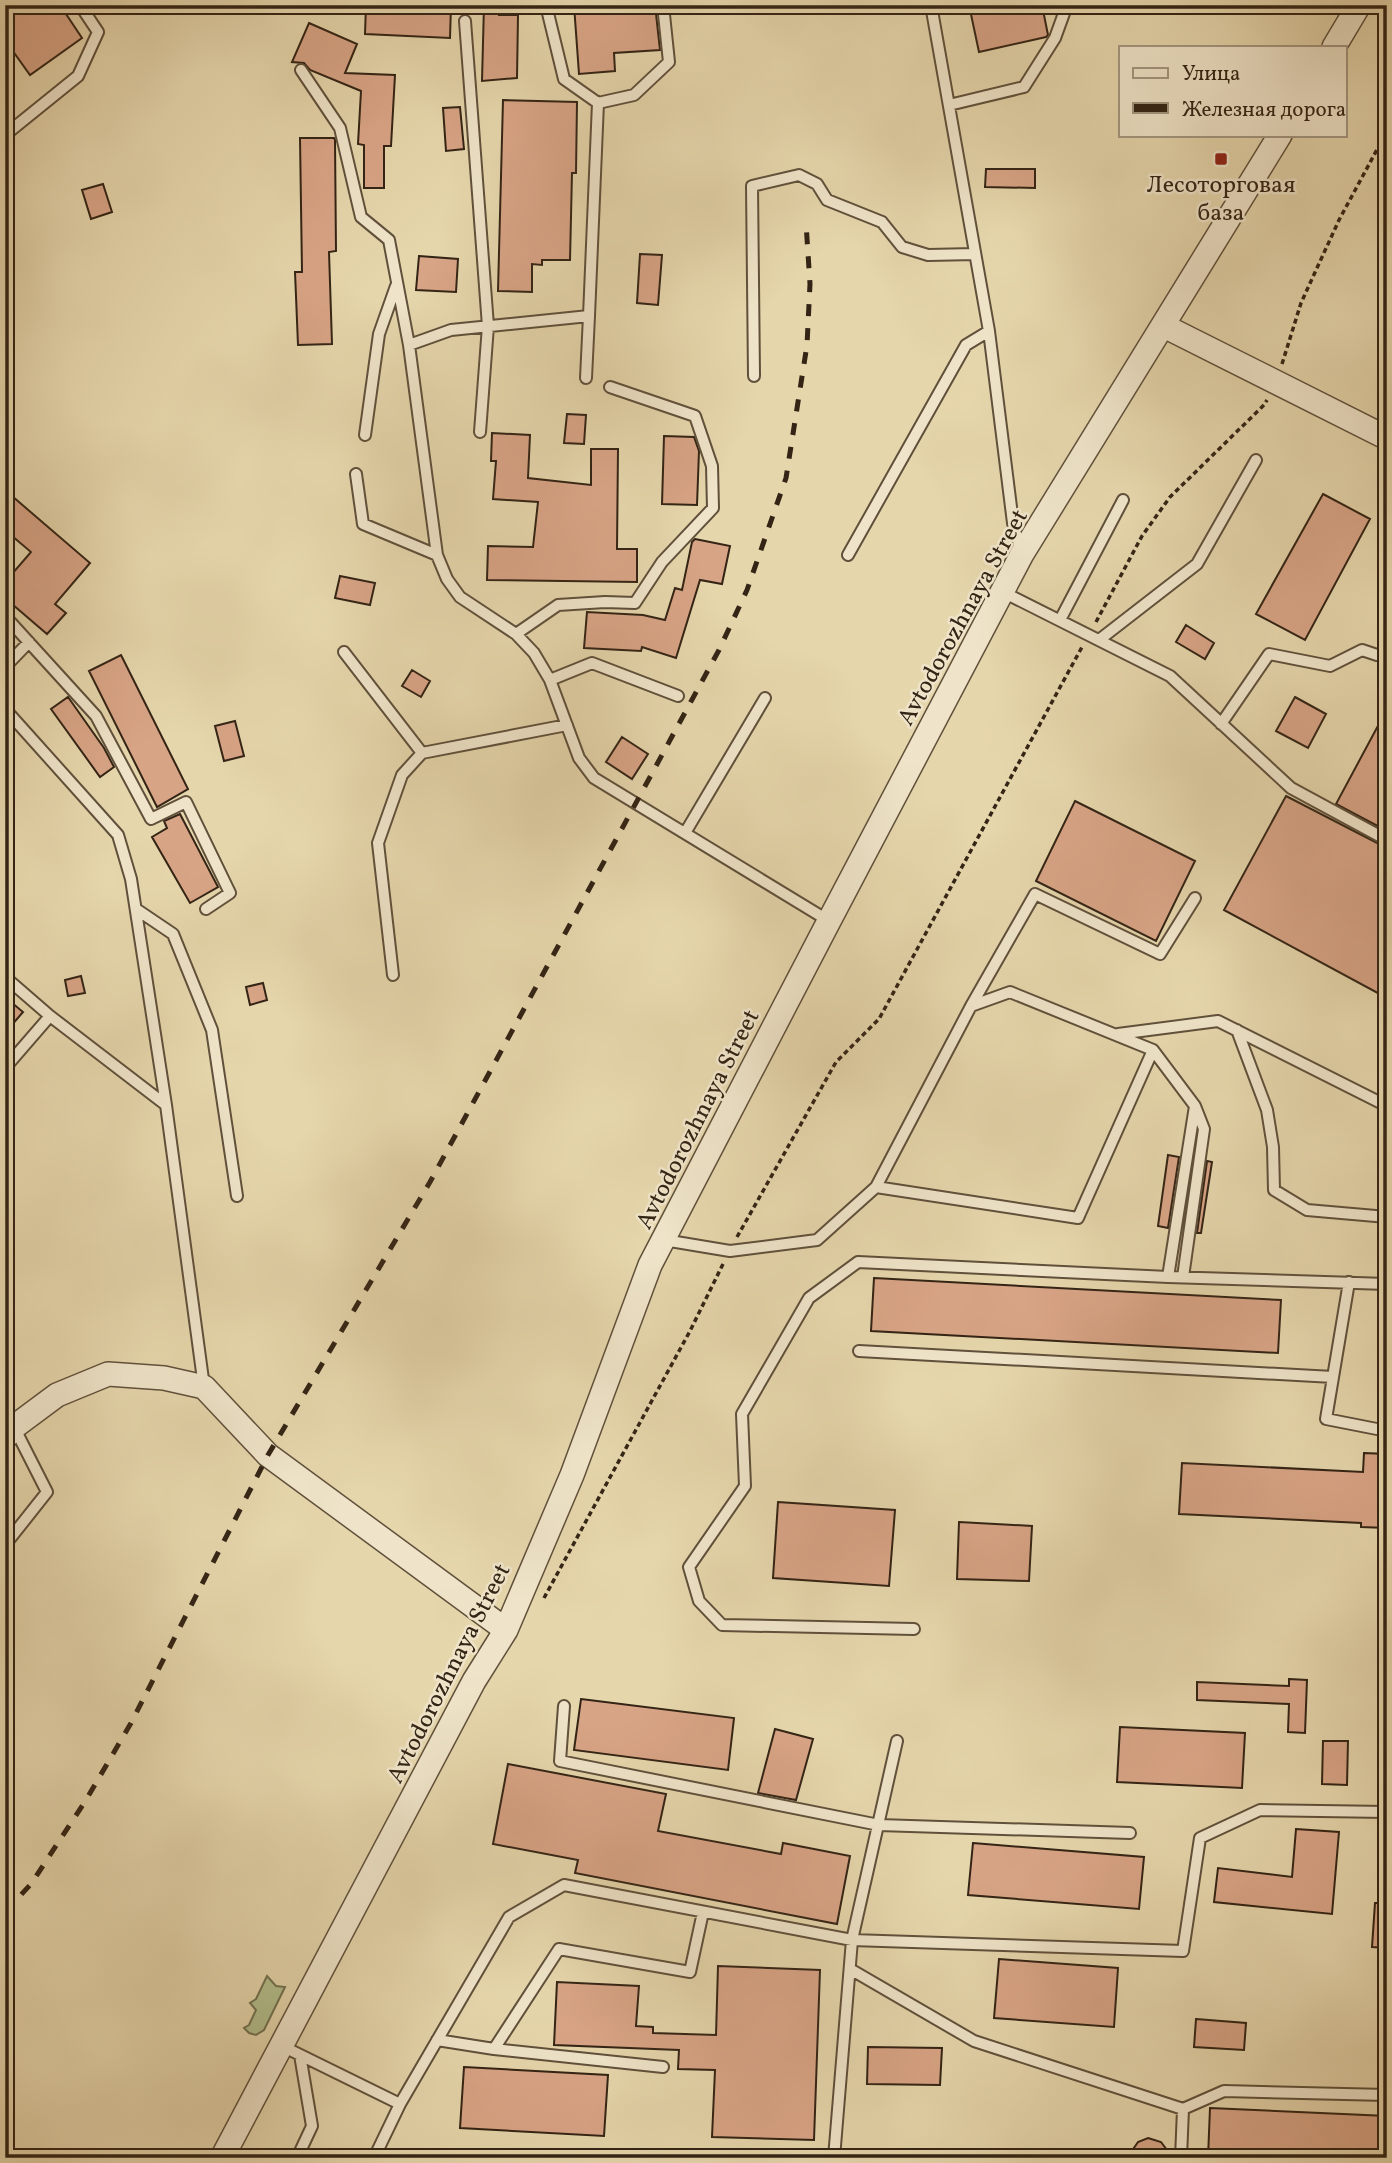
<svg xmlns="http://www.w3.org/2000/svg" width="1392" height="2163" viewBox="0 0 1392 2163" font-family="Vollkorn,serif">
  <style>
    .green { fill: #b2be8c; stroke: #727150; stroke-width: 2 }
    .building { fill: #d8a486; stroke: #332415; stroke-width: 2 }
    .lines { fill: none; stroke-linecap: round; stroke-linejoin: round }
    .service-casing { stroke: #60503b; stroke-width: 14 }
    .minor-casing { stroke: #60503b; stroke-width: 26 }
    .path { stroke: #332415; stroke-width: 3.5; stroke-dasharray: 5 3.5; stroke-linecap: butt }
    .service { stroke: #efe4c9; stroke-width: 10 }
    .minor { stroke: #efe4c9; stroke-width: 23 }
    .rail { stroke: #332415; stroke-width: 5; stroke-dasharray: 12 12; stroke-linecap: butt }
    .poi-dot { fill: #8f2418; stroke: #efe4c9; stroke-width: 2.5 }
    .labels { text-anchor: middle; stroke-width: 5; stroke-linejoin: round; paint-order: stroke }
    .poi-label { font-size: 24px; fill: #332415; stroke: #efe4c9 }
    .street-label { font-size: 24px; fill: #332415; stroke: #efe4c9 }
  </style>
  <rect width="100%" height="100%" fill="#e6d6ac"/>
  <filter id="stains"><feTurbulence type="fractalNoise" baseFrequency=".00286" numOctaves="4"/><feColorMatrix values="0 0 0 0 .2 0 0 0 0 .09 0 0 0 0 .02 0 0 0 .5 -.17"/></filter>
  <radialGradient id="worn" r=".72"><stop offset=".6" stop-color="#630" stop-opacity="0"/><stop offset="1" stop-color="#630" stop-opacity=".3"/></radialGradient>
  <!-- green -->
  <path class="green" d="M267,1976L276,1986L285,1987L264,2030L256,2035L249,2033L244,2028L249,2025L256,2010L250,2003L256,1999Z"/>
  <!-- building -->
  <path class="building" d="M5,5H60L82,38L30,75L5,40Z
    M366,5H451L450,38L365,34Z
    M484,5H500L499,15H518L517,78L482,81Z
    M574,5H655L660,50L614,53L615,71L579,74Z
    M969,5H1042L1048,35L1046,37L979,52Z
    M309,23L357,44L345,73L395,75L391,146H384V188H364V145L358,144L361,91L310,70L304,63L292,62Z
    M503,100L577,102L576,173H572L570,260H542V265L532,264V292L498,291Z
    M460,107L464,149L446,151L443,108Z
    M300,138H334L335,140L336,251L329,252L332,344L298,345L295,272H302Z
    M986,169H1035V188L985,187Z
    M103,184L112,212L91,219L82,190Z
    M640,254L662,255L658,305L637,303Z
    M419,256L458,259L456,292L416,290Z
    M567,414L586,415L584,444L564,443Z
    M492,433L530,435L528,478L591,485V449H618L617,549H637V582L487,580L488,546L533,547L538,502L493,499L496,461H491Z
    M664,436L694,437L699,451L697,505L662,504Z
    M5,490L90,563L55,604L66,613L47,634L5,598V582L31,552L5,530Z
    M1323,494L1370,519L1305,640L1256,614Z
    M695,539L730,546L722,584L700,580L676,658L642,647L641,651L584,648L587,612L643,615L665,620L675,588L682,590L692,542Z
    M340,576L375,583L370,605L335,598Z
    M1186,625L1214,643L1205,659L1176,642Z
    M121,655L188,789L157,807L89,671Z
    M412,670L430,681L421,697L402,686Z
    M68,697L104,748L114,767L100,777L51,709Z
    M1295,697L1326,714L1308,748L1276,731Z
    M1387,709V831L1336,804Z
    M235,721L244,756L224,761L215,726Z
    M622,737L648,754L632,779L606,762Z
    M1286,796L1387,848V998L1224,910Z
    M1075,801L1195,861L1156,941L1036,881Z
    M180,814L218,887L190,903L152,837L167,828L164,821Z
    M81,976L85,993L68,996L65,980Z
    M263,983L267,1000L250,1005L246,987Z
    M5,997L23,1012L5,1033Z
    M1168,1155L1179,1157L1168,1228L1158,1226Z
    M1207,1161L1212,1162L1201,1233H1197Z
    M874,1278L1281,1300L1278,1353L871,1331Z
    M1364,1453L1387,1454V1528L1361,1527V1523L1179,1514L1182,1463L1363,1472Z
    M778,1502L895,1510L889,1586L773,1578Z
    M959,1522L1032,1526L1029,1581L957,1579Z
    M1289,1679L1307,1680L1305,1733L1288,1732L1289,1704L1197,1700V1682L1289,1686Z
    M581,1699L734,1718L728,1770L574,1750Z
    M1120,1727L1245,1733L1242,1788L1117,1782Z
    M775,1729L813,1739L796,1800L758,1793Z
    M1323,1741H1348L1347,1785L1322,1784Z
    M508,1764L666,1794L658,1831L781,1854L783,1843L850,1856L837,1924L575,1873L578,1860L493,1844Z
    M1296,1829L1339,1832L1332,1914L1214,1902L1218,1868L1292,1877Z
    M973,1843L1144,1857L1139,1909L968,1895Z
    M1375,1903H1387V1948L1372,1947Z
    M999,1959L1118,1968L1114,2027L994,2018Z
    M718,1966L820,1970L814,2140L712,2137L715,2070L678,2069L679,2050L554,2045L557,1982L639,1986L636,2026L653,2027V2033L716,2035Z
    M1196,2019L1246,2023L1244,2050L1194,2047Z
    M868,2047L942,2048L940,2085L867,2084Z
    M464,2067L608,2075L604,2136L460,2128Z
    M1210,2108L1387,2116V2158H1208Z
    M1148,2138L1161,2142L1173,2158H1127L1138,2142Z"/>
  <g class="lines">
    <defs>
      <path id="service" d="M546,5L564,79L598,103L589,316
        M931,5L989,331L1013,523L1021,552
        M465,21L488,326L480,432
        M301,70L340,128L361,217L389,240L409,345
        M598,103L634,95L669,62L663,5
        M949,105L1024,87L1055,38L1067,5
        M5,135L78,76L98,32L80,5
        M754,376L752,186L799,175L817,184L827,200L882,222L902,247L928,255L975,254
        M586,378L589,316L451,330L409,345L437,555L447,579L460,597L516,634L534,653L550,680L579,758L594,778L829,921
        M365,435L379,334L396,286
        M356,474L363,524L437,555
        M848,555L966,345L989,331
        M1003,592L1170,676L1291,788L1387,840
        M5,616L96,716L151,819L186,802L230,893L206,909
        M1060,620L1123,500
        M516,634L558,605L605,602L635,603L662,562L713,508L712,466L695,416L610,387
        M1099,640L1197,564L1256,460
        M344,652L422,753
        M5,667L29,642
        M550,680L592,663L678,696
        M5,709L118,835L131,879L166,1105L204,1387
        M1221,724L1269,654L1330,666L1362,650L1377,655
        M685,833L765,698
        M136,909L173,934L212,1030L237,1196
        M393,975L378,843L402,775L422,753L567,725
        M5,977L50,1016L166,1105
        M971,1006L1035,894L1160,954L1195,898
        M1237,1030L1267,1110L1273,1147L1274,1190L1307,1210L1387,1217
        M1118,1034L1218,1021L1387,1106
        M5,1068L50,1016
        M876,1187L1078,1218L1153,1050
        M664,1240L730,1251L817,1240L876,1187L971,1006L1010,992L1153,1050L1195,1106
        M1168,1277L1195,1106L1204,1129L1183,1277
        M1349,1282L1326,1419L1387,1431
        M859,1351L1333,1377
        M5,1545L47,1492L14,1427
        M914,1629L722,1625L699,1601L689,1567L745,1486L742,1414L809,1298L858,1262L1168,1277L1387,1284
        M564,1706L560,1761L879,1825L1130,1833
        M850,1969L974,2041L1183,2109L1181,2158
        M437,2040L494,2049L559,1949L690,1972L703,1912
        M282,2046L400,2104
        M494,2049L663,2067
        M1183,2109L1224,2091L1387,2095
        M297,2158L312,2126L300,2055
        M374,2158L400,2104L509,1917L564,1885L852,1940L1183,1951L1200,1838L1260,1810L1387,1812
        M834,2158L852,1940L897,1741"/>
      <path id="minor" d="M1334,47L1359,5
        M1164,326L1387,438
        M5,1438L14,1427L57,1395L108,1374L164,1378L204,1387L268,1455L506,1630
        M222,2158L474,1681L506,1630L572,1475L650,1265L829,921L1022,554L1280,135"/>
    </defs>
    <!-- service casing -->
    <use href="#service" class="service-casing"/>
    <!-- minor casing -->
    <use href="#minor" class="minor-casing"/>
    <!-- path -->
    <path class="path" d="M1282,364L1301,303L1339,220L1387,131
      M1096,622L1142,536L1170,497L1264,405L1267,400
      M737,1237L836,1062L879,1019L1082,647
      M544,1598L690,1331L724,1262"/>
    <!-- service -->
    <use href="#service" class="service"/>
    <!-- minor -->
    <use href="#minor" class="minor"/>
    <!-- rail -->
    <path class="rail" d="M5,1912L31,1884L86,1800L131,1723L268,1455L430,1182L719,650L747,590L786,478L807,345L810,284L806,223"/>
  </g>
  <!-- markers -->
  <rect class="poi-dot" x="1214" y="152" width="14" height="14" rx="3.5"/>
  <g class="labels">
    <!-- poi labels -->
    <g class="poi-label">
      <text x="1221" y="192">Лесоторговая<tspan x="1221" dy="28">база</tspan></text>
    </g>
    <!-- street labels -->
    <g class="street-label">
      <text transform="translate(962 617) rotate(-61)" y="8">Avtodorozhnaya Street</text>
      <text transform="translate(697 1119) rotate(-63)" y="8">Avtodorozhnaya Street</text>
      <text transform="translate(448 1673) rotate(-63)" y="8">Avtodorozhnaya Street</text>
    </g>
  </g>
  <!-- margin -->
  <rect width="1392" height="2163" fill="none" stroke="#e6d6ac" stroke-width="28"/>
  <rect x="7" y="7" width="1378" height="2149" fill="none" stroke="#332415" stroke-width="3.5"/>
  <rect x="14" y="14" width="1364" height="2135" fill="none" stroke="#332415" stroke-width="2"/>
  <!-- legend -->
  <rect x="1119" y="46" width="228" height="91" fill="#efe4c9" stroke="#a49781" stroke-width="2"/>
  <rect x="1133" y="68" width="35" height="10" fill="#efe4c9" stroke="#a49781" stroke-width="2"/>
  <text x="1182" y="80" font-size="21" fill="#332415">Улица</text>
  <rect x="1133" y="103" width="35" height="10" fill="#332415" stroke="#a49781" stroke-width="2"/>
  <text x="1182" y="116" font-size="21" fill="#332415">Железная дорога</text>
  <rect width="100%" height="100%" filter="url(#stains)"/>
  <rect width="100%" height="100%" fill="url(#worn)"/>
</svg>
